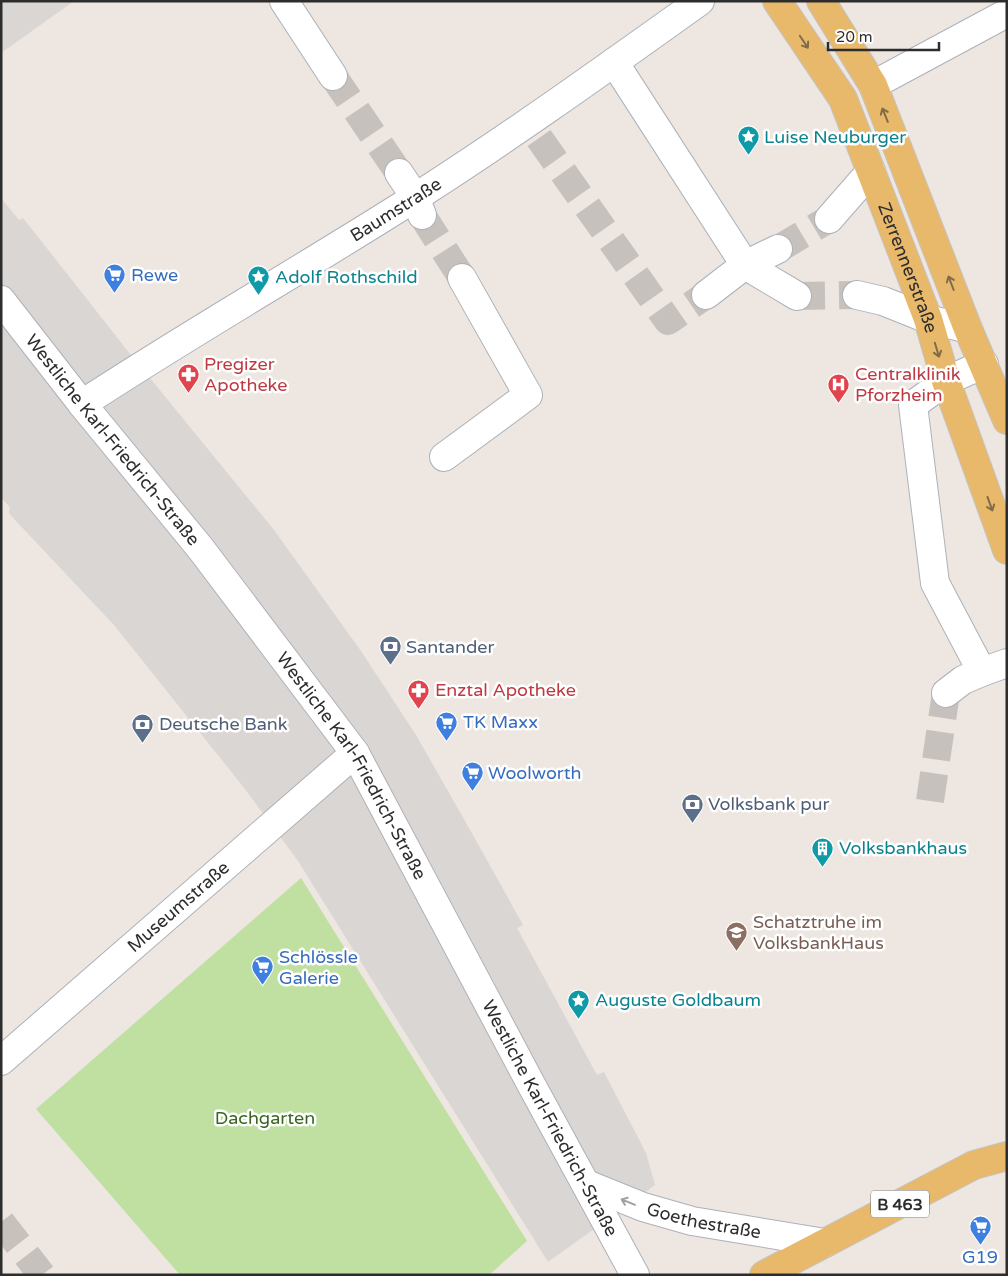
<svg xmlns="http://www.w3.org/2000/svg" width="1008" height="1276" viewBox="0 0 1008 1276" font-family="'Varela Round',sans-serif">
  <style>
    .green { fill: #bfe0a1 }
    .plaza { fill: #dad6d3 }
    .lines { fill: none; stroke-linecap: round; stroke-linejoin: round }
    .minor-tunnel { stroke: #c7c1bd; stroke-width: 28; stroke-dasharray: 28 14; stroke-linecap: butt }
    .minor-casing { stroke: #adb1b8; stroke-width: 30 }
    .major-casing { stroke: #c4c4c4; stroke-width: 30 }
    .minor { stroke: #fff; stroke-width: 28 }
    .major { stroke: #e8b96b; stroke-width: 28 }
    .oneway { stroke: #816c49 }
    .oneway2 { stroke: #a0a0a0 }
    .labels { text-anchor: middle; stroke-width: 5; stroke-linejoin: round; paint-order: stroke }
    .shield { fill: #fff; stroke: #6c6c6c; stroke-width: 1 }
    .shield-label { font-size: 16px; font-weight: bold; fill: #2d2d2d }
    .culture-label { font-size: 18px; fill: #0d838f; stroke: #fff; text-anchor: start }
    .street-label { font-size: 18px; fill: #2d2d2d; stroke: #fff }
    .shop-label { font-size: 18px; fill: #366cbe; stroke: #fff; text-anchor: start }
    .health-label { font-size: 18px; fill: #be3a42; stroke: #fff; text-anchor: start }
    .service-label { font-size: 18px; fill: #4e5e75; stroke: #fff; text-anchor: start }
    .education-label { font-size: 18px; fill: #785e54; stroke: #fff; text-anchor: start }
    .park-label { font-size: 18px; fill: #396720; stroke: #fff }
  </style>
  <rect width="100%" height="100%" fill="#ede6e1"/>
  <!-- green -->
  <path class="green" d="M301,878L527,1241L489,1275H180L36,1109Z"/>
  <!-- plaza -->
  <path class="plaza" d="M1,1H74L1,53Z
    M1,198L19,220L23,218L127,350L274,530L361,651L416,735L473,835L523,925L517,928L597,1075L604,1072L646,1153L655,1185L548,1262L298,861L245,789L114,625L16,521L9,513L10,507L1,498Z"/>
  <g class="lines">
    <!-- minor-tunnel -->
    <path class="minor-tunnel" d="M333,76L399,173
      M539,138L668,321L706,295
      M422,215L462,278
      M778,249L829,219
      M797,296L857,295
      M930,801L946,693
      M1,1222L42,1275"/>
    <defs>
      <g id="minor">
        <path d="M284,1L333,76"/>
        <path d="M614,62L745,265L706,295"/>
        <path d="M873,85L1007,13"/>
        <path d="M399,173L415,197L422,215"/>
        <path d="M829,219L871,171"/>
        <path d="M778,249L745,265L797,296"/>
        <path d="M857,295L883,301L928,319L968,329"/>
        <path id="s1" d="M1,300L82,404L201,549L355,753L532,1086L635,1275"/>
        <path d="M984,364L946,381L913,405L935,583L982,672L1007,663"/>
        <path id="s2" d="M82,404C192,332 306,267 416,197C513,135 606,68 700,1"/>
        <path d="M444,457L528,395L462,278"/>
        <path d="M946,693L963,680L982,672"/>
        <path id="s3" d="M1,1061L355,753"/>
        <path id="s4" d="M586,1184L643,1207L692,1221L825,1243"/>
      </g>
      <g id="major">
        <path id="s5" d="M777,1L843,99L928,319L946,381L1007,550"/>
        <path d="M821,1L873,85L968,329L1007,420"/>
        <path d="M764,1275L974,1165L1007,1156"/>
      </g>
    </defs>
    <!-- minor casing -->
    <use href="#minor" class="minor-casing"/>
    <!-- major casing -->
    <use href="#major" class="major-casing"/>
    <!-- minor -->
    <use href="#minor" class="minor"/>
    <!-- major -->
    <use href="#major" class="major"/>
  </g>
  <!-- one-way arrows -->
  <defs><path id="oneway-shaft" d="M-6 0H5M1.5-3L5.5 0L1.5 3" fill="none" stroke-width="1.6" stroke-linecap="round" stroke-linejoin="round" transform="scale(1.25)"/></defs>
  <g class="oneway">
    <use href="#oneway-shaft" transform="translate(804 42) rotate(56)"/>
    <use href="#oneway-shaft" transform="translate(885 115) rotate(-112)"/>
    <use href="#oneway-shaft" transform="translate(951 283) rotate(-111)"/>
    <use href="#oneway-shaft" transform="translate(937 350) rotate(73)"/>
    <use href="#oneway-shaft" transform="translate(990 504) rotate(70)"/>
  </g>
  <use class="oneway2" href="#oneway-shaft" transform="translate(628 1202) rotate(-158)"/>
  <!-- icons -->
  <defs>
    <symbol id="sight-pin" viewBox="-11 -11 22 30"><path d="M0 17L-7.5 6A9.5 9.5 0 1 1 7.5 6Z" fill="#0f9aa8" stroke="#fff"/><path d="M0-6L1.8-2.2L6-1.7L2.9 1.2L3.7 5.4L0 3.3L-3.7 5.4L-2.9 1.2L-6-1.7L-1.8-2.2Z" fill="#fff"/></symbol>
    <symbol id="supermarket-pin" viewBox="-11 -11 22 30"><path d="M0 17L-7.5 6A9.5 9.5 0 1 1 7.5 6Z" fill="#3f7fe0" stroke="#fff"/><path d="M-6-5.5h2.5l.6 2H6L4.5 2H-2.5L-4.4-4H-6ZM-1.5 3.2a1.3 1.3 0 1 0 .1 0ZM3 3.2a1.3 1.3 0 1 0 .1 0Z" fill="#fff"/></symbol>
    <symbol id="pharmacy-pin" viewBox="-11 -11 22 30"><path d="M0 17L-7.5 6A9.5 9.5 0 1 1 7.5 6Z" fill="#e0444e" stroke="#fff"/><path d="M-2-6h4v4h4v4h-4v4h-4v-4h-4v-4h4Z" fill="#fff"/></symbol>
    <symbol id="hospital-pin" viewBox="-11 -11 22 30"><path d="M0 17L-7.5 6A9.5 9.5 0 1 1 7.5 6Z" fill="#e0444e" stroke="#fff"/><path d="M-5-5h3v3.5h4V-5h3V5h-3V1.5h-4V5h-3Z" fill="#fff"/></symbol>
    <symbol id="bank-pin" viewBox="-11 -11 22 30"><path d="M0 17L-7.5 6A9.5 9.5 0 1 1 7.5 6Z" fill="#5c6f8a" stroke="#fff"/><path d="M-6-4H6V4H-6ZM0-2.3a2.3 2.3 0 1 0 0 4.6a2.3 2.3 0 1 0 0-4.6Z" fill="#fff"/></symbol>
    <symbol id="building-pin" viewBox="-11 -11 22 30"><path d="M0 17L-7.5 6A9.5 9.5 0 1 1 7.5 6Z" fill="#0f9aa8" stroke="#fff"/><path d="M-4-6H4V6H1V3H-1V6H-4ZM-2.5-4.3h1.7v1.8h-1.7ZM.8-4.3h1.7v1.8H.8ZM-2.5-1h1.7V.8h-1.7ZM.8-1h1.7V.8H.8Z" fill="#fff"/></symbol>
    <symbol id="school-pin" viewBox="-11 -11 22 30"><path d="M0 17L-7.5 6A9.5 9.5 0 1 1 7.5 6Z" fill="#8d6e63" stroke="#fff"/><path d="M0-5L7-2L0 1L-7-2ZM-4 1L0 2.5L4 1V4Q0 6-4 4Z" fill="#fff"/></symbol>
  </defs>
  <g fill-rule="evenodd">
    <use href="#sight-pin" x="736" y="124" width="25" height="34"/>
    <use href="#supermarket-pin" x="102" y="262" width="25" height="34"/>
    <use href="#sight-pin" x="246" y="264" width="25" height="34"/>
    <use href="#pharmacy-pin" x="176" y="362" width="25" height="34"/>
    <use href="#hospital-pin" x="826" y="372" width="25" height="34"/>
    <use href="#bank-pin" x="378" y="634" width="25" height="34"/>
    <use href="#pharmacy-pin" x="406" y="678" width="25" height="34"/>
    <use href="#supermarket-pin" x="434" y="710" width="25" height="34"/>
    <use href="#bank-pin" x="130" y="712" width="25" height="34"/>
    <use href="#supermarket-pin" x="460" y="760" width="25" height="34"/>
    <use href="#bank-pin" x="680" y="792" width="25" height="34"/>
    <use href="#building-pin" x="810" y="836" width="25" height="34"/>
    <use href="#school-pin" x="724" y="920" width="25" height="34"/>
    <use href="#supermarket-pin" x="250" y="954" width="25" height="34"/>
    <use href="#sight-pin" x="566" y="988" width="25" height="34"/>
    <use href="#supermarket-pin" x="968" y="1214" width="25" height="34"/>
  </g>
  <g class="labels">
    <!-- shield labels -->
    <rect class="shield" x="871" y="1190.5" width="58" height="27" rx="4"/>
    <g class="shield-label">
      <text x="900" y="1210">B 463</text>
    </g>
    <!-- culture labels -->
    <g class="culture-label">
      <text x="764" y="143">Luise Neuburger</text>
      <text x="275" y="283">Adolf Rothschild</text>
      <text x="839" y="854">Volksbankhaus</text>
      <text x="595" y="1006">Auguste Goldbaum</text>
    </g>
    <!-- street labels -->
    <g class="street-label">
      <text dy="6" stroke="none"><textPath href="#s2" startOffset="369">Baumstraße</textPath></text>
      <text dy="6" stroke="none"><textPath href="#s5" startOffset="299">Zerrennerstraße</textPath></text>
      <text dy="6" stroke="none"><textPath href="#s1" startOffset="179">Westliche Karl-Friedrich-Straße</textPath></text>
      <text dy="6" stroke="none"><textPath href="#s1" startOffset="584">Westliche Karl-Friedrich-Straße</textPath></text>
      <text dy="6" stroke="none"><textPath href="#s3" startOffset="235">Museumstraße</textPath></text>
      <text dy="6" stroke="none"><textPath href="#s1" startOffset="989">Westliche Karl-Friedrich-Straße</textPath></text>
      <text dy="6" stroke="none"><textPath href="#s4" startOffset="124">Goethestraße</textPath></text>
    </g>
    <!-- shop labels -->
    <g class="shop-label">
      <text x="131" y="281">Rewe</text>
      <text x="463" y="728">TK Maxx</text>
      <text x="488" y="779">Woolworth</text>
      <text x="279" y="963">Schlössle<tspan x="279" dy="21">Galerie</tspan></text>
      <text x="980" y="1263" text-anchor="middle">G19</text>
    </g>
    <!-- health labels -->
    <g class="health-label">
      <text x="204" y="370">Pregizer<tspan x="204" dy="21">Apotheke</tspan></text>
      <text x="855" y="380">Centralklinik<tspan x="855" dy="21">Pforzheim</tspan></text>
      <text x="435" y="696">Enztal Apotheke</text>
    </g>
    <!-- service labels -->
    <g class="service-label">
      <text x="406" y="653">Santander</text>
      <text x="159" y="730">Deutsche Bank</text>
      <text x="708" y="810">Volksbank pur</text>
    </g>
    <!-- education labels -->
    <g class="education-label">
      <text x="753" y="928">Schatztruhe im<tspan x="753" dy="21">VolksbankHaus</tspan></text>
    </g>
    <!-- park labels -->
    <g class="park-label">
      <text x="265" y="1124">Dachgarten</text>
    </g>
  </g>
  <!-- border -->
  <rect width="1008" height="1276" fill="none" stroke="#2d2d2d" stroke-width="5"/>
  <!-- scale -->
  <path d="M828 42v8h111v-8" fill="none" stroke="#2d2d2d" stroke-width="2.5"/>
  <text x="836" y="42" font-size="15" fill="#2d2d2d" stroke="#ffffff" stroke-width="4" paint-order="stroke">20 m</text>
</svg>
